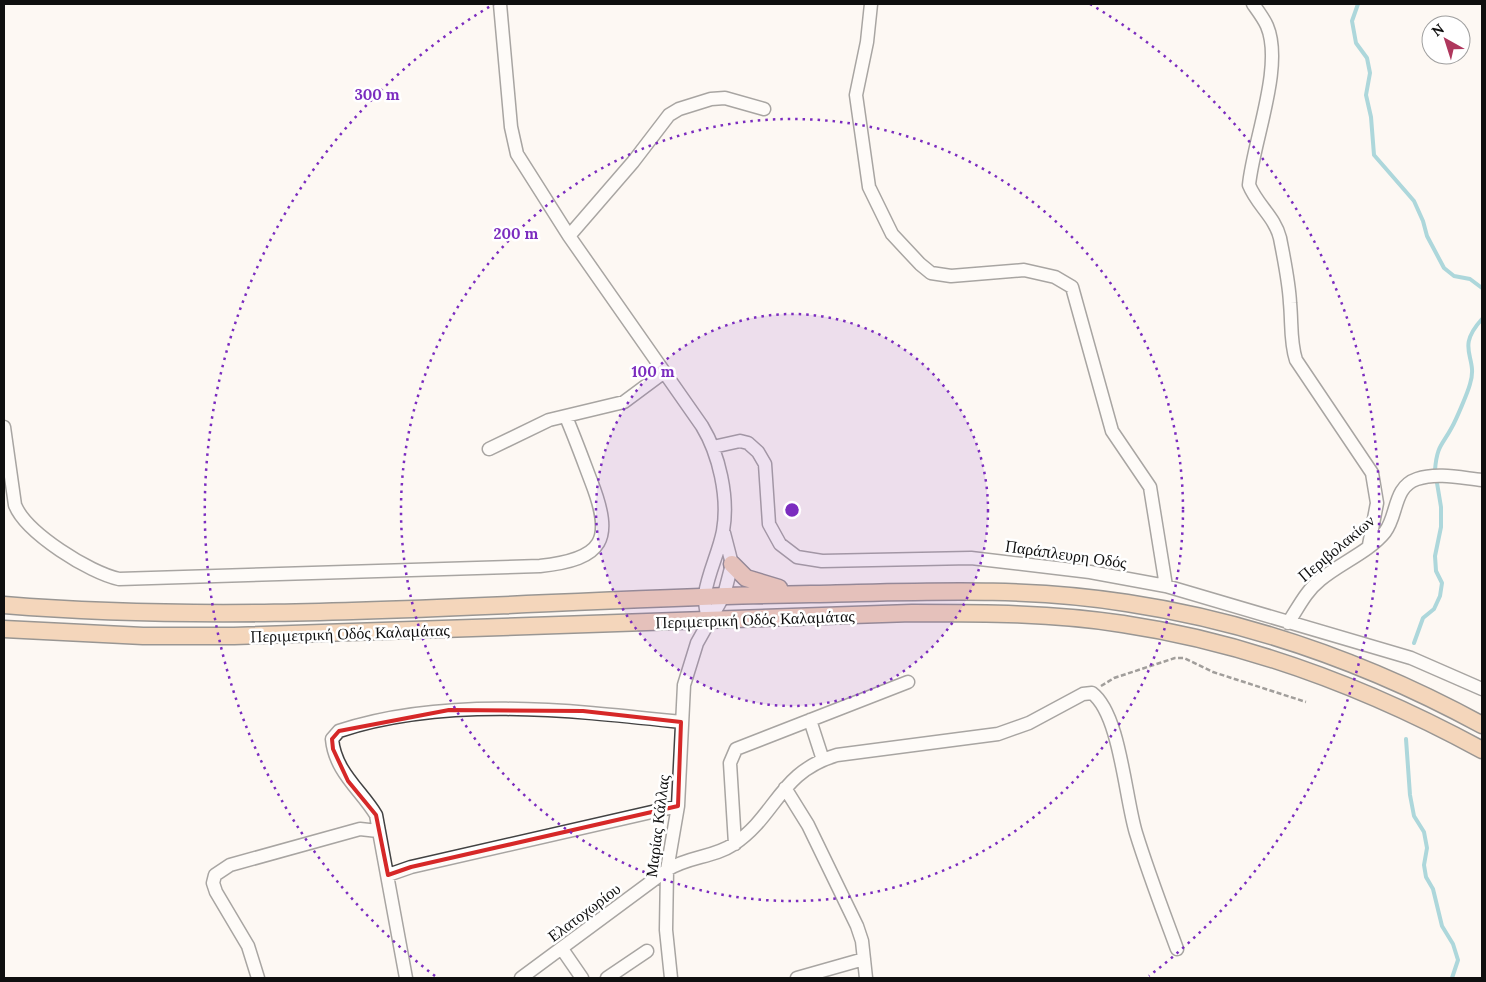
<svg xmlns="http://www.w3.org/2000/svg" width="1486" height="982" viewBox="0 0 1486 982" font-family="Lora,serif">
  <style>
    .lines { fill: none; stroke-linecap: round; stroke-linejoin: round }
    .stream { stroke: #4cafbe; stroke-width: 4 }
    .minor-casing { stroke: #424242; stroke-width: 15 }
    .major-casing { stroke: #202020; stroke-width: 19 }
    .path { stroke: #313131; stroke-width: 2.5; stroke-dasharray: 5 2.5; stroke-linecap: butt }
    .minor { stroke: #fff; stroke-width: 12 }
    .major { stroke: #e8ae78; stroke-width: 16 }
    .marked { fill: none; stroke: #d62828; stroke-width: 4; stroke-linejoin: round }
    .ring { fill: none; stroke: #7b2cbf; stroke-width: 2.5; stroke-dasharray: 2.5 5 }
    .labels { text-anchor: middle; stroke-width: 5; stroke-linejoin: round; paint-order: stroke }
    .street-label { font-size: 16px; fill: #0f0f0f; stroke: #fff }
    .centre { fill: #7b2cbf; stroke: #fff; stroke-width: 2.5 }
    .ring-label { font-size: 15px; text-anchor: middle; font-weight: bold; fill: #7b2cbf; stroke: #fff; stroke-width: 5; stroke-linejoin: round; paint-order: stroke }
  </style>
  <rect width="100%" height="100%" fill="#fdf8f3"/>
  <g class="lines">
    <!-- stream -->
    <path class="stream" d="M1358,4L1352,21L1356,43L1367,58L1370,73L1366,95L1371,117L1374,155L1414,201L1423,221L1427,236L1444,268L1454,276L1470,279L1482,288
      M1435,470C1437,445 1442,446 1452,427C1456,420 1468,392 1470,384C1479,356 1454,350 1482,319
      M1414,643L1423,618L1434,609L1440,596L1442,583L1436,571L1435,556L1441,527V507L1437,483
      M1406,739L1410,795L1414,816L1424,832L1427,848L1424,865L1426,877L1433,889L1442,926L1453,944L1458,960L1452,978"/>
    <defs>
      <path id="minor" d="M500,4L511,127L517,154L569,236L702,426C719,454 729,497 723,531C719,552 708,573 705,594C704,603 707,613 708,621
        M871,4L867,42L856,95L869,187L892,234L920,264L931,273L951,276L1024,270L1055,277L1072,287L1112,431L1150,487L1166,586
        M1253,4C1258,11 1264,19 1267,26C1284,66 1253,142 1249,185C1257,205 1275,217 1280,238C1284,259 1289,282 1290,303C1292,323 1290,342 1296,360L1372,473L1377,503L1369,545
        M569,236L633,162L669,115L679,109L711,99L725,98L764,109
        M4,427L15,505C26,533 90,573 119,579L540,566C604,559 614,540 591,481C583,460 575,438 566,417
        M713,447L740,441L748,443L758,452L765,464L769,524L780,544L797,557L822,561L971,558L1090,572L1166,586L1411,658L1482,689
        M489,449L549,420L624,402L663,373
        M1288,623C1298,608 1306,591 1320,580C1340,563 1369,552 1385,532C1398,515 1393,487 1417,479C1437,472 1462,478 1482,480
        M810,720L823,760
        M785,788L808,825L857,926L862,941L866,978
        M735,844L730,763L736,749L908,682
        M388,875L411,867L678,806
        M562,949L582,978
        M258,978L248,946L216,892L213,883L215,875L230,865L360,829L378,831
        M406,978L376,815C361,790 335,772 332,739L339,731C446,696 570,710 681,722
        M521,978L667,870C689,856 713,858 734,844C777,815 779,772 837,755L998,734L1029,723L1083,694L1092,693C1120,714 1125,797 1136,833C1148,872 1163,911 1177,949
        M607,978L647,951
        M671,978L666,930L667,870L678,806L684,685L697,643L724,595L732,564L724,533
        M797,978L864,959"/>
      <path id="major" d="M732,564L746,578L779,588
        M4,605C272,627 542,598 811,594C916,592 1023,586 1127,603C1252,622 1372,665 1482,725
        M4,629L143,636H234L912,613C982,613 1053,613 1123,624C1250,643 1370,689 1482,750"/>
    </defs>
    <!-- minor casing -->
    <use href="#minor" class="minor-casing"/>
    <!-- major casing -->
    <use href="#major" class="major-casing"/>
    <!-- path -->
    <path class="path" d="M1101,686L1114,678L1175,658H1184L1213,672L1306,702"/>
    <!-- minor -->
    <use href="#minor" class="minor"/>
    <!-- major -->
    <use href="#major" class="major"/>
  </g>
  <!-- marked area -->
  <path d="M0 0H1486V982H0ZM449,710L583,711L681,722L678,806L411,867L388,875L376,815L348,781L333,749L332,739L339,731Z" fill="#fdf8f3" fill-opacity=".55" fill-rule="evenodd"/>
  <path class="marked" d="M449,710L583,711L681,722L678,806L411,867L388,875L376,815L348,781L333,749L332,739L339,731Z"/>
  <!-- distance rings -->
  <circle cx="792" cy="510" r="196" fill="#7b2cbf" fill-opacity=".12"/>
  <g class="ring">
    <circle cx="792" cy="510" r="196"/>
    <circle cx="792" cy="510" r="391"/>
    <path d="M435 976A587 587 0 0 1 494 4M1090 4A587 587 0 0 1 1149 976"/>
  </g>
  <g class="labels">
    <!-- street labels -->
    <g class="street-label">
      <text transform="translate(1336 548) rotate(-40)" y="6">Περιβολακίων</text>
      <text transform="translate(1066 554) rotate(8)" y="6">Παράπλευρη Οδός</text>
      <text transform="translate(755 619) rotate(-2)" y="6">Περιμετρική Οδός Καλαμάτας</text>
      <text transform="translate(350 633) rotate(-2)" y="6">Περιμετρική Οδός Καλαμάτας</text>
      <text transform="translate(657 826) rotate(-83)" y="6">Μαρίας Κάλλας</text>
      <text transform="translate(584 912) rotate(-37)" y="6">Ελατοχωρίου</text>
    </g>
  </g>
  <circle cx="792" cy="510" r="8" class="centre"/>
  <g class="ring-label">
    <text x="377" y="100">300 m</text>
    <text x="516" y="239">200 m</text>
    <text x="653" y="377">100 m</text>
  </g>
  <!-- border -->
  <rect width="1486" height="982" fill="none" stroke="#0f0f0f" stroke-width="10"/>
  <!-- north arrow -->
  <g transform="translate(1446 40) rotate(321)"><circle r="24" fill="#ffffff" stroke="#9f9f9f"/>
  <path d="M0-4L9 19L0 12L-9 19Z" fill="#af375d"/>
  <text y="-8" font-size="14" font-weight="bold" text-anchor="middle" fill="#0f0f0f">N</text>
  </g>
</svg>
